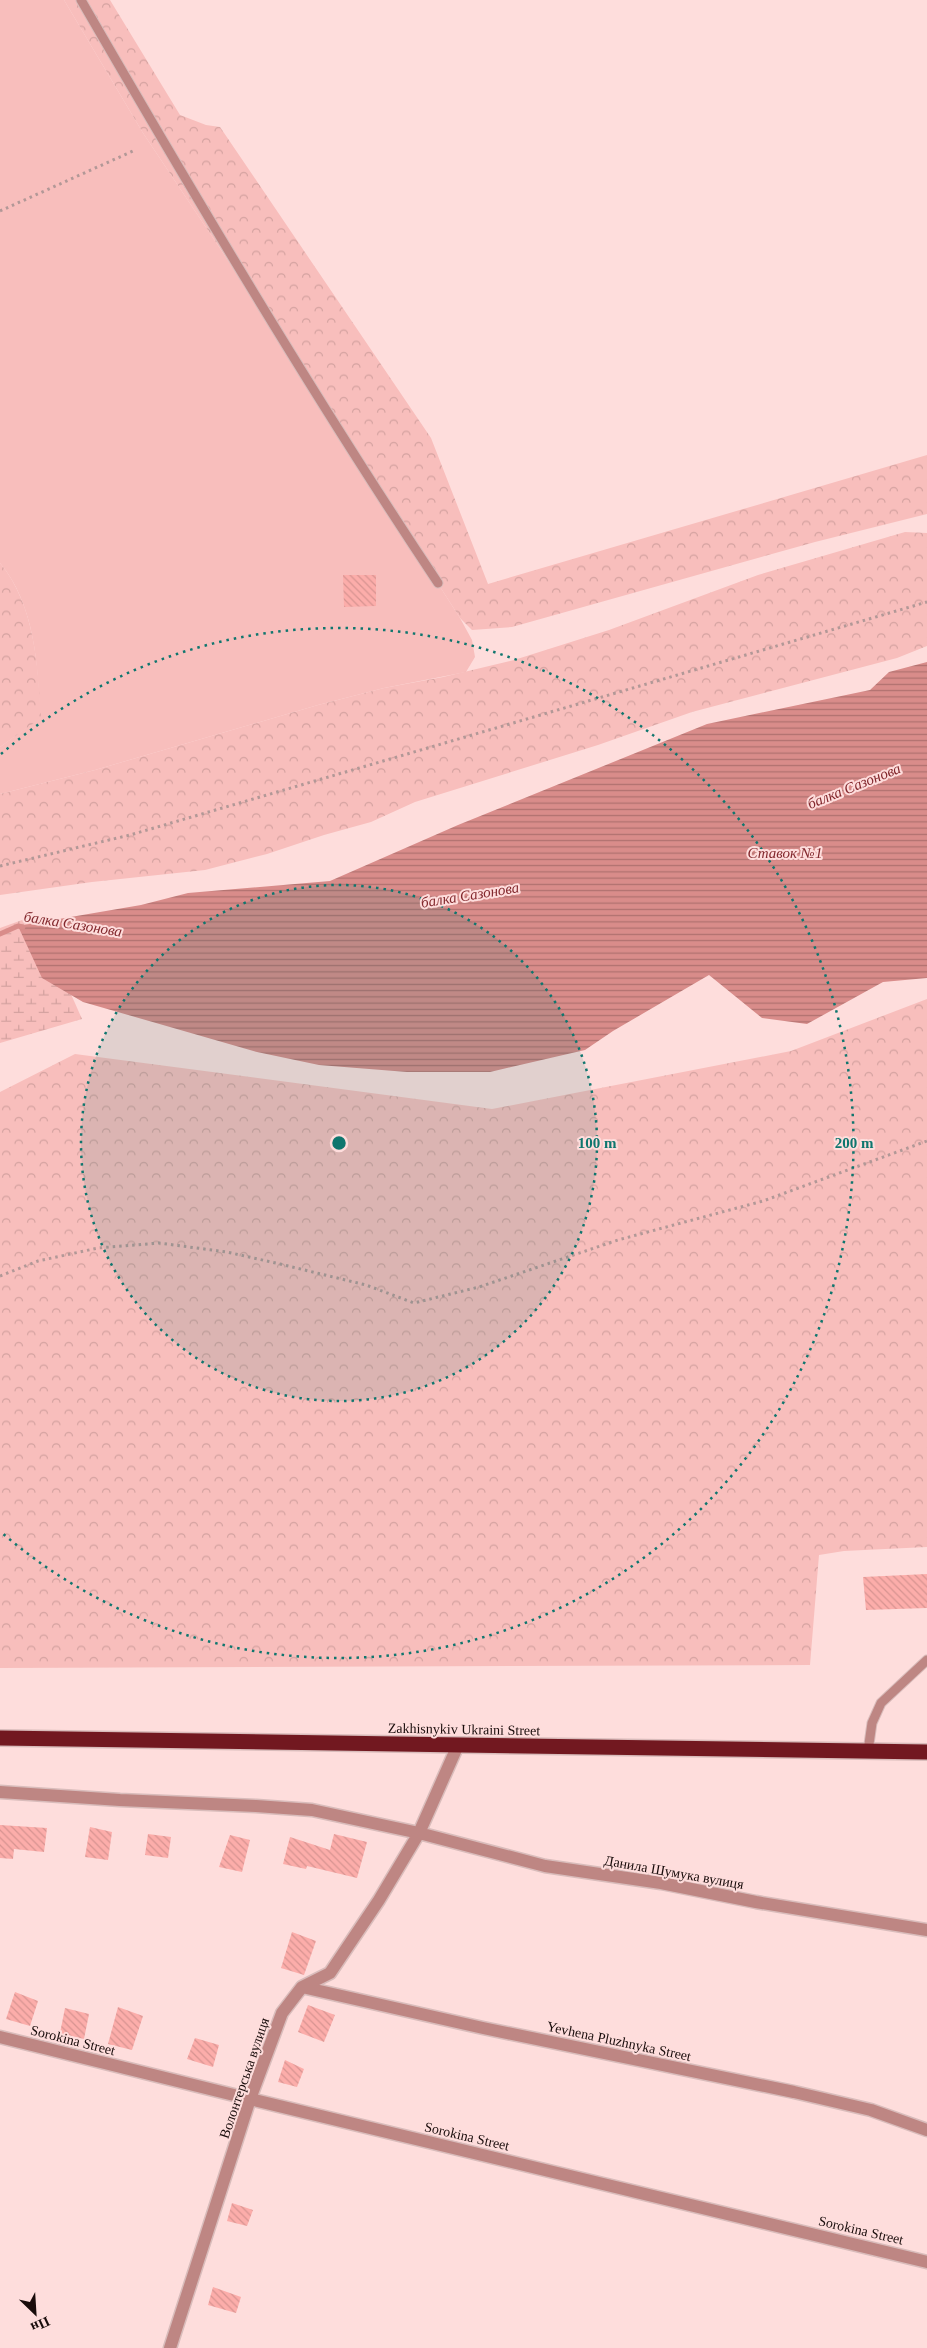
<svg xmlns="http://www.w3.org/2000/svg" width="927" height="2348" viewBox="0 0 927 2348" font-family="Georgia,serif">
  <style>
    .grass { fill: #f8bebc }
    .forest { fill: url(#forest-crowns) }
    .wetland { fill: url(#wetland-marsh) }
    .water { fill: url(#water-rules) }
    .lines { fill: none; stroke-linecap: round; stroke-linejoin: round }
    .stream { stroke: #d98c8a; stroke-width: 5 }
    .building { fill: url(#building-back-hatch) }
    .lane-casing { stroke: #d9bcbb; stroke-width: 11 }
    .street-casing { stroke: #d9bcbb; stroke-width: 15 }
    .highway-casing { stroke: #d9bcbb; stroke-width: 18 }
    .path { stroke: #b29897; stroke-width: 3; stroke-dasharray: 2.5 4; stroke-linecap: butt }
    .lane { stroke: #be8683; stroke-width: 9 }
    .street { stroke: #be8683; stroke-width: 12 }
    .highway { stroke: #721820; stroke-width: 15 }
    .ring { fill: none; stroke: #0f766e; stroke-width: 2.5; stroke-dasharray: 2.5 5 }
    .labels { text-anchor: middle; stroke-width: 4; stroke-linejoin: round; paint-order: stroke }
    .street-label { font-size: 14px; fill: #190c0b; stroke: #fedddc }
    .water-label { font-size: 15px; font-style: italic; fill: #83282d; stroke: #fedddc }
    .centre { fill: #0f766e; stroke: #fedddc; stroke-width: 2.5 }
    .ring-label { font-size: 15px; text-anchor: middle; font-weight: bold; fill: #0f766e; stroke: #fedddc; stroke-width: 4; stroke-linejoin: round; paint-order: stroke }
  </style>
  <defs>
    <pattern id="forest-crowns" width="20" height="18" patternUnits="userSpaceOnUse" patternTransform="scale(1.25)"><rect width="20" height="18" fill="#f8bebc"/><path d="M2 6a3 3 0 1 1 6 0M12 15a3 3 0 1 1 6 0" fill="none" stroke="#d4a2a0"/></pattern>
    <pattern id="wetland-marsh" width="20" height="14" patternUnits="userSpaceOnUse" patternTransform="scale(1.25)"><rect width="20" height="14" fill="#f8bebc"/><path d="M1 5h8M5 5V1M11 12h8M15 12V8" fill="none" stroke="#d4a2a0"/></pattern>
    <pattern id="water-rules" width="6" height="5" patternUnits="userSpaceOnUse" patternTransform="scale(1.25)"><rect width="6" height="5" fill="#d98c8a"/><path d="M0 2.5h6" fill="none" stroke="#af716f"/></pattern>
    <pattern id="building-back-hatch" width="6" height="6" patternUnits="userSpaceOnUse" patternTransform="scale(1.25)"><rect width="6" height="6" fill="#fcadaa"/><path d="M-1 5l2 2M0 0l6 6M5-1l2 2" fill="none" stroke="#d79491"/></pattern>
  </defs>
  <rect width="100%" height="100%" fill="#fedddc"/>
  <!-- grass -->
  <path class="grass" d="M0,0H64L143,133L305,376L460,618L472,640L475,657L466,672L384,688L318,705L95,770L0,794V747L40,718C38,665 35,605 0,563Z"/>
  <!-- forest -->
  <path class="forest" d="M64,0H110L180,115L206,125L220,127L431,438L488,584L927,455V514L815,542L512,627L472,630L460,618L305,376L143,133Z
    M905,532L927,533V646L897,658L692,712L598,745L415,802L371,822L324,835L267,854L205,870L92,882L0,895V794L95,770L318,705L384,688L443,677L514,660L609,630L758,575Z
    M0,563C35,605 38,666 41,718L0,747Z
    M927,999V1547L844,1551L819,1555L810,1665L0,1668V1092L75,1054L492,1109L791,1051Z"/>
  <!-- wetland -->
  <path class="wetland" d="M36,915L82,1019L0,1043V928Z"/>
  <!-- water -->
  <path class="water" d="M927,662V978L883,982L807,1024L762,1018L709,975L613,1031L585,1050L490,1072H407L319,1065L257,1052L83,1002L42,978L18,926L141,905L188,893L330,881L458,825L707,724L870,690L889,672Z"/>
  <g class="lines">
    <!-- stream -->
    <path class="stream" d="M0,934L18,926L23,927"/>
  </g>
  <!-- building -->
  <path class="building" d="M343,575H376V606L344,607Z
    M927,1574V1608L866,1610L863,1577Z
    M0,1825L47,1828L44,1852L14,1849L13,1859L0,1858Z
    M90,1827L112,1832L108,1860L85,1857Z
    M148,1834L171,1837L168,1858L145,1855Z
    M334,1834L367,1842L357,1878L307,1866L306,1869L283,1864L290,1837L330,1850Z
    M230,1835L250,1840L242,1872L219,1867Z
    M292,1932L316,1941L304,1975L281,1968Z
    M15,1992L38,2001L30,2026L6,2019Z
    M308,2005L335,2015L324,2042L298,2032Z
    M118,2007L143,2016L132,2050L108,2044Z
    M65,2008L89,2014L84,2039L60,2033Z
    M195,2038L219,2045L213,2067L187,2059Z
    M285,2060L304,2069L297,2087L278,2082Z
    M232,2203L253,2210L247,2226L227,2221Z
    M213,2287L241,2297L236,2313L208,2305Z"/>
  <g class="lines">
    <defs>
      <path id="lane" d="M81,0C195,197 312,394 438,583
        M868,1751L872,1723L881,1703L927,1660"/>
      <path id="street" d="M0,1792L120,1800L256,1806L312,1810L419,1833L545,1866L661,1883L756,1902L927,1930
        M302,1987L483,2028L794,2092L871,2110L927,2130
        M0,2037L250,2099L927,2262
        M170,2348L250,2099L282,2013L302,1987L330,1973L379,1900L419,1833L458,1745"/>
      <path id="highway" d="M0,1738L927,1752"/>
    </defs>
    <!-- lane casing -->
    <use href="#lane" class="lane-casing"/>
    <!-- street casing -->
    <use href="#street" class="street-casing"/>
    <!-- highway casing -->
    <use href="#highway" class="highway-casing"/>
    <!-- path -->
    <path class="path" d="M0,211L133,151
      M0,866L130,835L927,602
      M0,1276L38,1261L98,1248L159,1243L227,1252L280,1264L366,1285L414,1303L479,1287L618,1240L763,1201L927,1141"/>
    <!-- lane -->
    <use href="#lane" class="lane"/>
    <!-- street -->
    <use href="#street" class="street"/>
    <!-- highway -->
    <use href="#highway" class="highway"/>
  </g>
  <!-- distance rings -->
  <circle cx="339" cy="1143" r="258" fill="#0f766e" fill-opacity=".12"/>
  <g class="ring">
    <circle cx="339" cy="1143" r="258"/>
    <path d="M1 754A515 515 0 1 1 1 1532"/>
  </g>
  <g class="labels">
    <!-- street labels -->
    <g class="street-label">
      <text transform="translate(464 1729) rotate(1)" y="5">Zakhisnykiv Ukraini Street</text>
      <text transform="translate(674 1872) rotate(10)" y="5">Данила Шумука вулиця</text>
      <text transform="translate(73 2040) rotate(14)" y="5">Sorokina Street</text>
      <text transform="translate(619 2041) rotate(12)" y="5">Yevhena Pluzhnyka Street</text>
      <text transform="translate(244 2078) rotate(-71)" y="5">Волонтерська вулиця</text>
      <text transform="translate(467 2136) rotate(13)" y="5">Sorokina Street</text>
      <text transform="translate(861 2230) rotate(13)" y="5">Sorokina Street</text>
    </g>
    <!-- water labels -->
    <g class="water-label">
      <text transform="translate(854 786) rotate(-22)" y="5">балка Сазонова</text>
      <text x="785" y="858">Ставок №1</text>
      <text transform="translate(470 895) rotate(-9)" y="5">балка Сазонова</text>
      <text transform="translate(73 924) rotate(9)" y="5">балка Сазонова</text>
    </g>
  </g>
  <circle cx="339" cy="1143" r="8" class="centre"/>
  <g class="ring-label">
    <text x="597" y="1148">100 m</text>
    <text x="854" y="1148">200 m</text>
  </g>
  <!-- north arrow -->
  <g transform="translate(35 2313) rotate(155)" stroke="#fedddc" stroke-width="4" paint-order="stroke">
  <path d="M0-4L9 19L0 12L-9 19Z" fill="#190c0b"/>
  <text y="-8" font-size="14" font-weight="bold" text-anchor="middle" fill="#190c0b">Пн</text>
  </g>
</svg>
